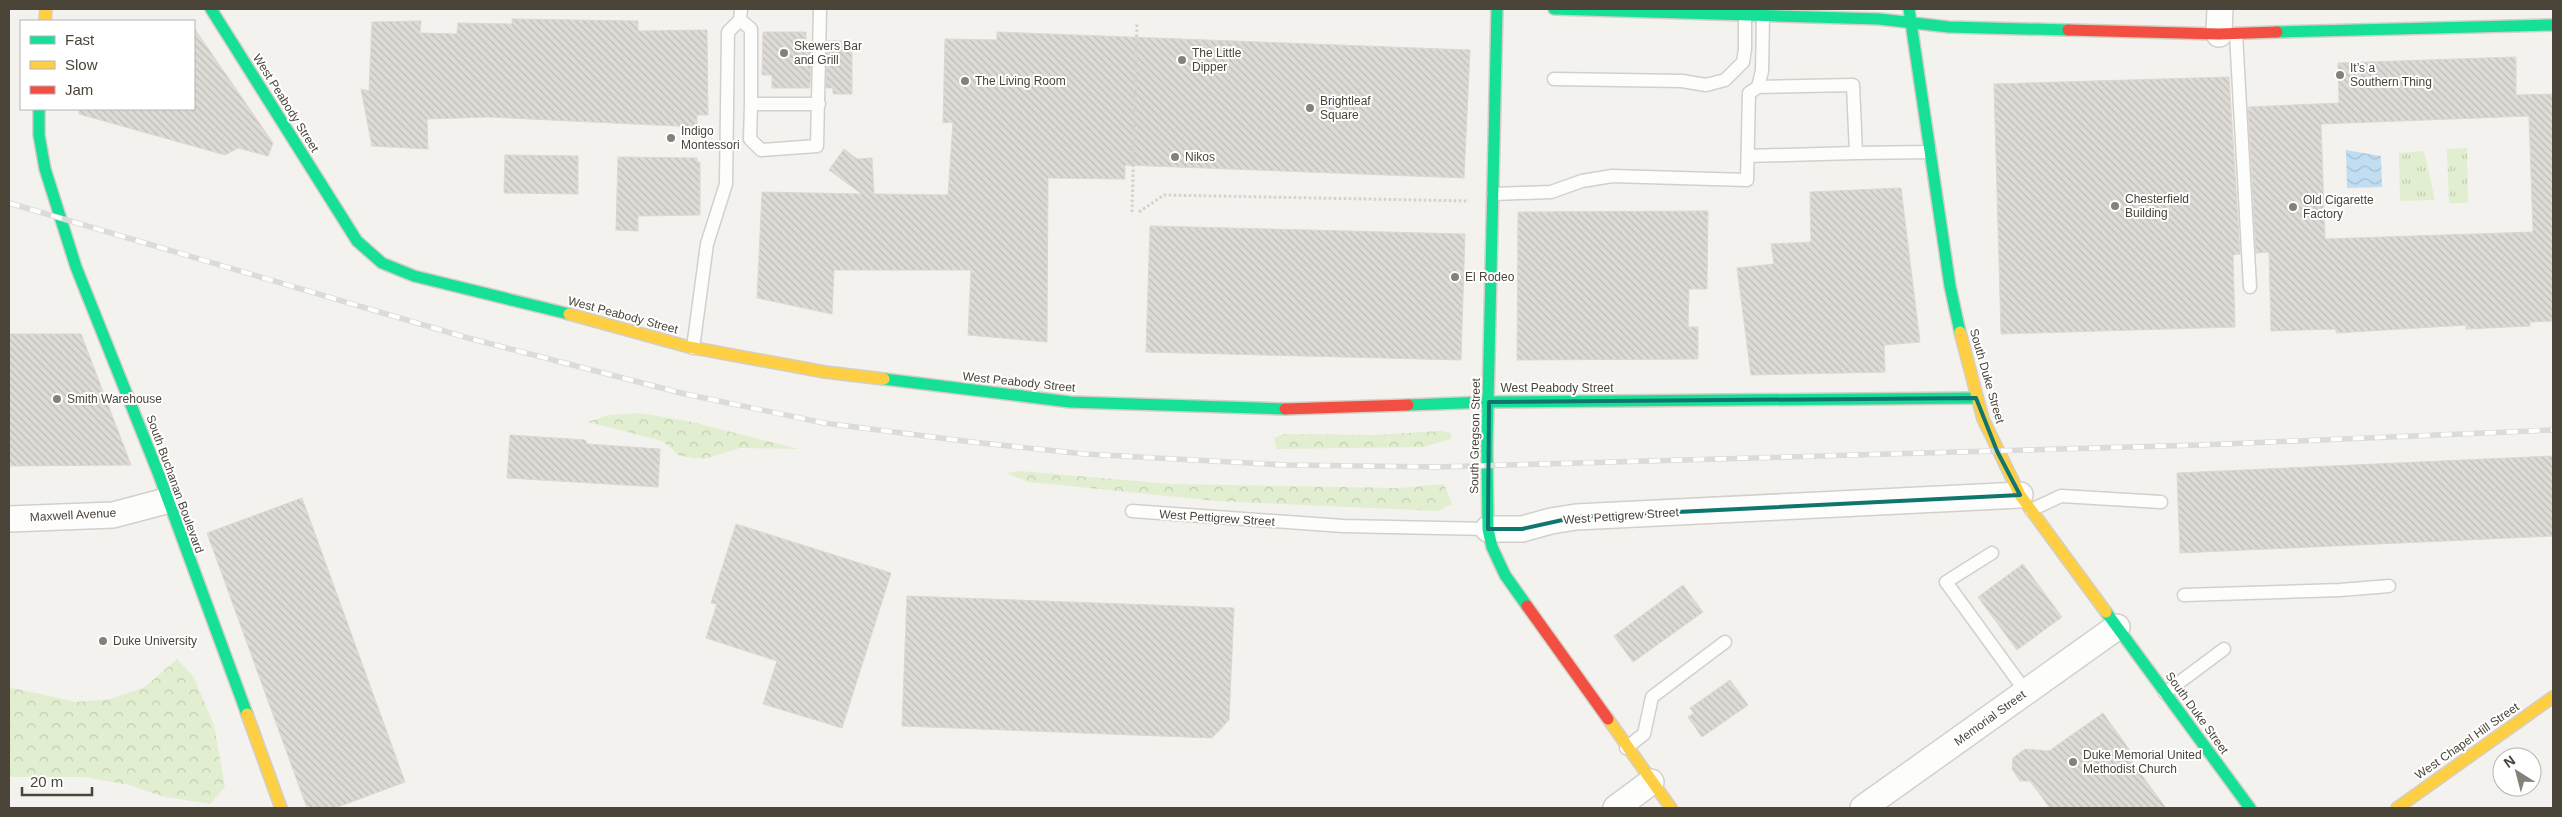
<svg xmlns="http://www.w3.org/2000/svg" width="2562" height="817" viewBox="0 0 2562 817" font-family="Helvetica,sans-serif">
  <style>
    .grass { fill: url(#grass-tufts) }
    .forest { fill: url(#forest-crowns) }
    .water { fill: url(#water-waves) }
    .building { fill: url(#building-back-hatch); stroke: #dcd9d4; fill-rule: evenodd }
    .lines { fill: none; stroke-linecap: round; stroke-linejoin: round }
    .lane-casing { stroke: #d2d0cb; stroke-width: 15 }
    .street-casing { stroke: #d2d0cb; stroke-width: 28 }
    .fast-casing { stroke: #d3cfc5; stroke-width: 14 }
    .slow-casing { stroke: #d3cfc5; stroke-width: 14 }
    .jam-casing { stroke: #d3cfc5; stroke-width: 14 }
    .path { stroke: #d3d2cc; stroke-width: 3; stroke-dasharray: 2.5 2.5; stroke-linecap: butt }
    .lane { stroke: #fdfdfc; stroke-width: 12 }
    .street { stroke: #fdfdfc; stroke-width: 25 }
    .fast { stroke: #16e098; stroke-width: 11 }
    .slow { stroke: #ffcf43; stroke-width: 11 }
    .jam { stroke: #f24e42; stroke-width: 11 }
    .rail-casing { stroke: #dbdbda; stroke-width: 5.5 }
    .rail { stroke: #fff; stroke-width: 4; stroke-dasharray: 11; stroke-linecap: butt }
    .marked { fill: none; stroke: #0f766e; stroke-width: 4; stroke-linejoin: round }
    .poi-dot { fill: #868178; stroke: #fff; stroke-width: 2 }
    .labels { text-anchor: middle; stroke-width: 4; stroke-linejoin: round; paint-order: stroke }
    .poi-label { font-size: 12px; fill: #4b4439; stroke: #fff; text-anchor: start }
    .street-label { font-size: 12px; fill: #4b4439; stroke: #fff }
  </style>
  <defs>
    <pattern id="grass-tufts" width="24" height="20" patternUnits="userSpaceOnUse" patternTransform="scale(1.25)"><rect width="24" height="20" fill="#e1eecf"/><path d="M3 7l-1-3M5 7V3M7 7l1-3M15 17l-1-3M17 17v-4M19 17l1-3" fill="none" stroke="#c3cdb2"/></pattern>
    <pattern id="forest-crowns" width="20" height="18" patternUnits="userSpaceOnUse" patternTransform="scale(1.25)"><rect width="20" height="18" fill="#e1eecf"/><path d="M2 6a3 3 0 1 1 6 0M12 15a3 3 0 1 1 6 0" fill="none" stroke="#c3cdb2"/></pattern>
    <pattern id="water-waves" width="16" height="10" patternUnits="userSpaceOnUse" patternTransform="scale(1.25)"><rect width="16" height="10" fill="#c0ddf1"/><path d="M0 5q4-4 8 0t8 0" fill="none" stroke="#a6bfcf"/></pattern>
    <pattern id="building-back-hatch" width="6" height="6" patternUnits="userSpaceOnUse" patternTransform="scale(1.25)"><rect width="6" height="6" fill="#dedbd6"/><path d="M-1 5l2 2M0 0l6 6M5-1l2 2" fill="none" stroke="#c0bdb8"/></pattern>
  </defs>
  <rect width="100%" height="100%" fill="#f4f2ee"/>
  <!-- grass -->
  <path class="grass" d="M2467,148L2468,203H2449L2447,149Z
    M2424,151L2435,200L2400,201L2399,153Z"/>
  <!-- forest -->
  <path class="forest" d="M639,413L688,421L799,449L740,448L704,459L680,456L662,441L588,422L608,415Z
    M1441,431L1451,433V439L1423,447L1277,449L1274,438L1283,434L1373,435Z
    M1020,471L1171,484L1400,488L1444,484L1452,504L1438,511L1217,501L1029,482L1006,473Z
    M177,659L193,676L214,725L225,787L210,804L161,796L129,785L85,777H9V687L76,702L111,699L145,687Z"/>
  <!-- water -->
  <path class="water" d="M2346,150L2381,156L2382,187L2347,188Z"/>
  <!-- building -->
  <path class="building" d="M512,19L638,21V31L707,30L708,115H697V127L488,117L427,119L428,149L372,146L361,89L369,91L372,22L421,21L420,33L457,34L458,23L512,24Z
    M194,28L273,143L268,156L238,148L225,155L79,114V109H194Z
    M763,32H806V42H811L810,88H772V75H762Z
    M997,32L1470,50L1464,178L1125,165V179L1048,178L1047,342L968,335L971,270H834L832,314L757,298L762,192L862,194L829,170L844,149L857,159L872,158L874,194L948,195L953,122L943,123L945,39L997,40Z
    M827,41H852V94H833V88H826Z
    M2516,57V95L2553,94V321L2530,322V326L2466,329V325L2336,333V329L2271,331L2269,252L2256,253L2248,107L2339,103L2338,63ZM2529,116L2533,232L2325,239L2321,124Z
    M2229,77L2240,254L2233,255L2235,327L2001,334L1994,84Z
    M505,155L578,156V194L504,193Z
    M618,157L697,158V162H700V215L638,216V231L616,230Z
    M1901,188L1920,342L1884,345L1885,372L1751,375L1737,268L1774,264L1771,244L1811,242L1810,192Z
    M1708,211L1707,289H1689L1688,327H1698V359L1517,360L1518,212Z
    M1150,226L1465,234L1461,360L1146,352Z
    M9,334H81L131,465L9,466Z
    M510,435L585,440L587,444L660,449L658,487L507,478Z
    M2553,456V536L2180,553L2177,473Z
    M302,498L405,782L335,808H307L207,533Z
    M736,524L891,573L842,728L763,704L777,661L706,638L717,604L711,603Z
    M2023,564L2062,617L2017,650L1978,597Z
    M1683,585L1703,612L1633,662L1614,636Z
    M907,596L1234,608L1229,720L1212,738L902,726Z
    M1730,680L1748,705L1702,737L1688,717L1694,713L1690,708Z
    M2103,713L2136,759L2132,762L2166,808H2050L2030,781H2020L2012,769L2013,758L2025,749L2049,751Z"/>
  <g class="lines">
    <defs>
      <path id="lane" d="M740,20L751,29V104
        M2236,34L2250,287
        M1554,79L1682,81L1706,85L1725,80L1743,62L1745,49V16
        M1758,87L1762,71L1763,17
        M819,104H751L750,139L761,150L817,146L820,9
        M1856,153L1930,152
        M1493,194L1551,192L1582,181L1612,176L1747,180L1749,93L1758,87L1853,85L1856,153L1748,156
        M693,348L707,244L726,184L728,32L740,20L741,9
        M2031,510L2061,496L2161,502
        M1132,511L1343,526L1488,529
        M1992,553L1946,582L2026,692
        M2184,595L2340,590L2389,586
        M2165,693L2224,649
        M1626,748L1644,734L1652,697L1725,642"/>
      <path id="street" d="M2219,34L2220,9
        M9,519L113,515L166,501
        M1488,529H1522L1551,521L1576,517L2020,495
        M1616,808L1651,782
        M1863,808L2117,627"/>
      <path id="fast" d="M211,9L357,241L382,263L414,276L569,314
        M1497,9L1487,447L1488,529L1492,547L1505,575L1527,606
        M1554,9L1879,19L1949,27L2068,30
        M1909,9L1950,286L1960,332
        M2277,32L2553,25
        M39,109V135L45,169L76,267L159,475L247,714
        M884,379L1070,402L1285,409
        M1408,405L1489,402L1976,398
        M2106,612L2250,808"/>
      <path id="slow" d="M45,21L46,9
        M569,314L689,347L825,372L884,379
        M1960,332L1983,419L2020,495L2106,612
        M247,714L281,808
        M1608,719L1671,808
        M2397,808L2553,697"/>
      <path id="jam" d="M2068,30L2219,34L2277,32
        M1285,409L1408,405
        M1527,606L1608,719"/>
    </defs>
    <!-- lane casing -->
    <use href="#lane" class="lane-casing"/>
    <!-- street casing -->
    <use href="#street" class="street-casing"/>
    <!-- fast casing -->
    <use href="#fast" class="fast-casing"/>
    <!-- slow casing -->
    <use href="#slow" class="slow-casing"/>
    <!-- jam casing -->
    <use href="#jam" class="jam-casing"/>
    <!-- path -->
    <path class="path" d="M1132,212L1137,24
      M1139,212L1164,195L1469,201"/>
    <!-- lane -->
    <use href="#lane" class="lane"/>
    <!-- street -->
    <use href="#street" class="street"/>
    <!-- fast -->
    <use href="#fast" class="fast"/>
    <!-- slow -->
    <use href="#slow" class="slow"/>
    <!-- jam -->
    <use href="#jam" class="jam"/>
    <defs>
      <path id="rail" d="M9,203L468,338L685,394L824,423L972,442L1085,454L1286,465L1438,467L2201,445L2553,430"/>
    </defs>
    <!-- rail casing -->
    <use href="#rail" class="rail-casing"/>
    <!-- rail -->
    <use href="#rail" class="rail"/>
  </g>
  <!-- marked area -->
  <path class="marked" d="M1976,398L1997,451L2020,495L1576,517L1522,529H1488L1489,402Z"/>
  <!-- markers -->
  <g class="poi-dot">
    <circle cx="784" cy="53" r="5"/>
    <circle cx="1182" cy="60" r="5"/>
    <circle cx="2340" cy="75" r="5"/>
    <circle cx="965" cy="81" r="5"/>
    <circle cx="1310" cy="108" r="5"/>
    <circle cx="671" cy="138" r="5"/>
    <circle cx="1175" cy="157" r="5"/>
    <circle cx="2115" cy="206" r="5"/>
    <circle cx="2293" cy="207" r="5"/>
    <circle cx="1455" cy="277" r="5"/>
    <circle cx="57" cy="399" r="5"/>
    <circle cx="103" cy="641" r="5"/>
    <circle cx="2073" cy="762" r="5"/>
  </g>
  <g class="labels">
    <!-- poi labels -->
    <g class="poi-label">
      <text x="794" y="50">Skewers Bar<tspan x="794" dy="14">and Grill</tspan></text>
      <text x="1192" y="57">The Little<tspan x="1192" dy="14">Dipper</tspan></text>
      <text x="2350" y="72">It’s a<tspan x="2350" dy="14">Southern Thing</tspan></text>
      <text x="975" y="85">The Living Room</text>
      <text x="1320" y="105">Brightleaf<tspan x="1320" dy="14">Square</tspan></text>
      <text x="681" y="135">Indigo<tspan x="681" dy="14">Montessori</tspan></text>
      <text x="1185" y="161">Nikos</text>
      <text x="2125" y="203">Chesterfield<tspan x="2125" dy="14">Building</tspan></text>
      <text x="2303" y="204">Old Cigarette<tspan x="2303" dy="14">Factory</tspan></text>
      <text x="1465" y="281">El Rodeo</text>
      <text x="67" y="403">Smith Warehouse</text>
      <text x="113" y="645">Duke University</text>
      <text x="2083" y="759">Duke Memorial United<tspan x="2083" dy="14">Methodist Church</tspan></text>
    </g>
    <!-- street labels -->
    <g class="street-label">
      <text transform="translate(286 103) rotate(58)" y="4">West Peabody Street</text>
      <text transform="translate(623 315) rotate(15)" y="4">West Peabody Street</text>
      <text transform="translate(1987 376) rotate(74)" y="4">South Duke Street</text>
      <text transform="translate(1019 382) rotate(6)" y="4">West Peabody Street</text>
      <text x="1557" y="392">West Peabody Street</text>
      <text transform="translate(1475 436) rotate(-89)" y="4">South Gregson Street</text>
      <text transform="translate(175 484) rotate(70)" y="4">South Buchanan Boulevard</text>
      <text transform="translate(73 515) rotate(-3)" y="4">Maxwell Avenue</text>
      <text transform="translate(1621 516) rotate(-4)" y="4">West Pettigrew Street</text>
      <text transform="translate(1217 518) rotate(4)" y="4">West Pettigrew Street</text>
      <text transform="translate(2197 713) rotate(54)" y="4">South Duke Street</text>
      <text transform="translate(1990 718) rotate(-36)" y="4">Memorial Street</text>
      <text transform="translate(2467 741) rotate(-35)" y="4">West Chapel Hill Street</text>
    </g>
  </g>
  <!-- border -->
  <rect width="2562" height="817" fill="none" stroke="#4b4439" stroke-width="20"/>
  <!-- legend -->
  <rect x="20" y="20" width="175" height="90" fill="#ffffff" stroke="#b7b4b0"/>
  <rect x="30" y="36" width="25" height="8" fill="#16e098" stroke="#b7b4b0"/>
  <text x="65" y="45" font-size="15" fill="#4b4439">Fast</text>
  <rect x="30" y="61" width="25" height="8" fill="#ffcf43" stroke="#b7b4b0"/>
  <text x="65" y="70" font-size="15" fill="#4b4439">Slow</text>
  <rect x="30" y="86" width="25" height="8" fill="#f24e42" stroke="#b7b4b0"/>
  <text x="65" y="95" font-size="15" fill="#4b4439">Jam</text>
  <!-- north arrow -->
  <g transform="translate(2517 772) rotate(324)"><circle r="24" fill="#ffffff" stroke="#b7b4b0"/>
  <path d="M0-4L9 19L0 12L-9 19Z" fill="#868178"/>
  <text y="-8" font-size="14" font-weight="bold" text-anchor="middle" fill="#4b4439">N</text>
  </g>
  <!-- scale -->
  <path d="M22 787v8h70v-8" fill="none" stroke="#4b4439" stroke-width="2.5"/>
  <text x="30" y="787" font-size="15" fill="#4b4439" stroke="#ffffff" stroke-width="4" paint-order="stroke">20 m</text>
</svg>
